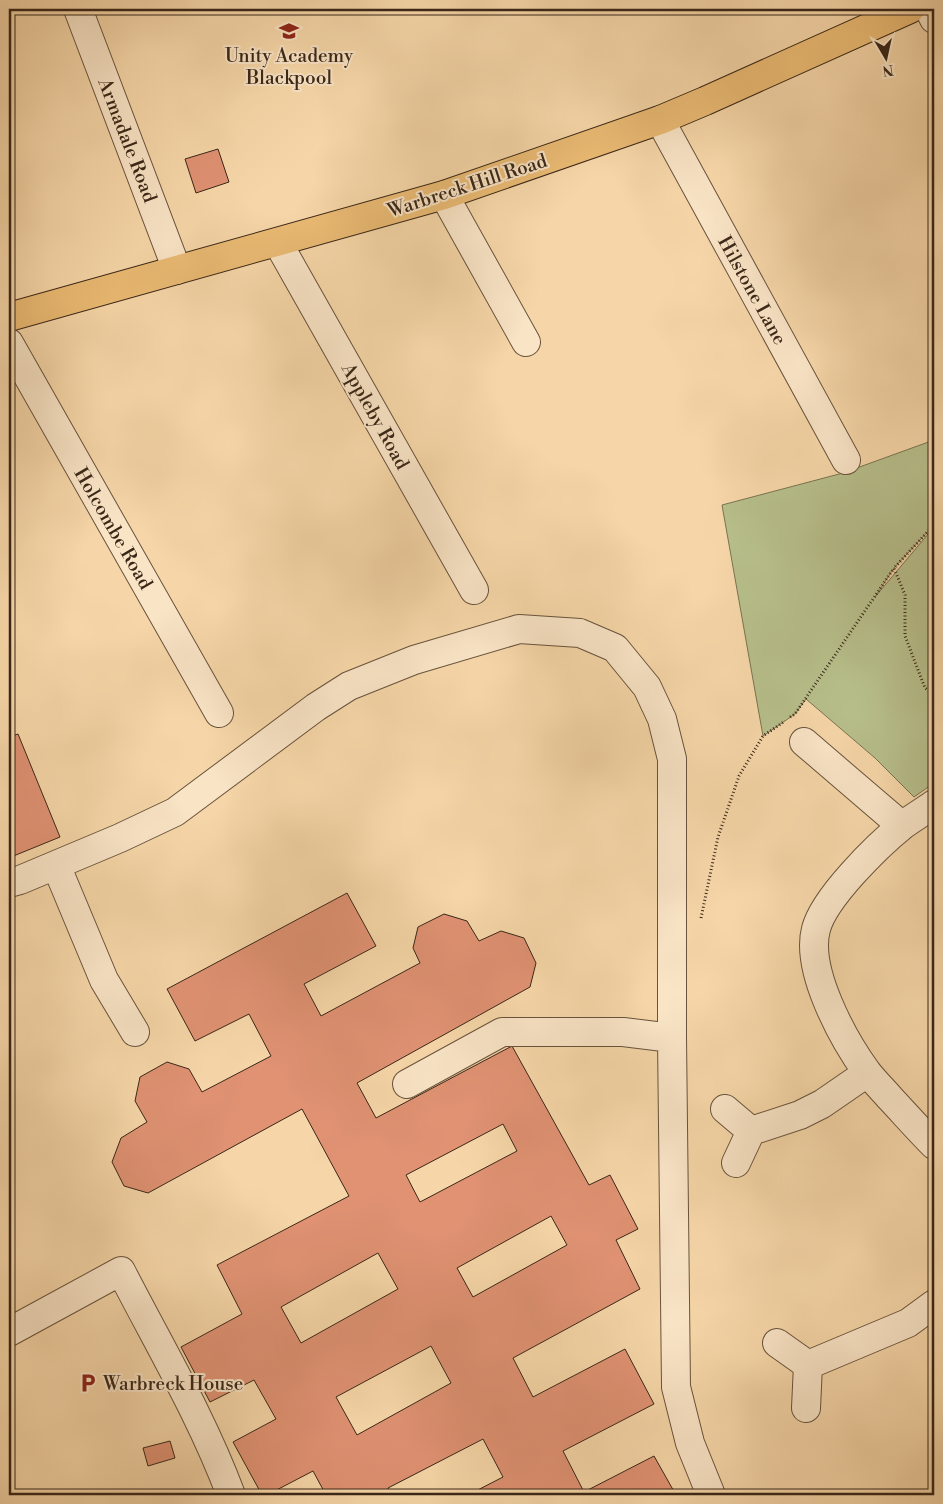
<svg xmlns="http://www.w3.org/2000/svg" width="943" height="1504" viewBox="0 0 943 1504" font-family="'Libre Bodoni',serif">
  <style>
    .green { fill: #b7bf8b; stroke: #787352 }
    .building { fill: #e09273; stroke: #392718; fill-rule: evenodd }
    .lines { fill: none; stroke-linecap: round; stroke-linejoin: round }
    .minor-casing { stroke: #68533c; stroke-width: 30 }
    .major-casing { stroke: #392718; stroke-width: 30 }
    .path { stroke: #392718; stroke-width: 3; stroke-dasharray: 1 2.5; stroke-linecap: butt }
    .minor { stroke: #f9e4c6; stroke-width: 28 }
    .major { stroke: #ebbb74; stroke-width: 28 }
    .labels { text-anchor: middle; stroke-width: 4; stroke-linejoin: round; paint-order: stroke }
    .poi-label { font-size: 19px; fill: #392718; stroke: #f9e4c6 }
    .street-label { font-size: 19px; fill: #392718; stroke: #f9e4c6 }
  </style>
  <rect width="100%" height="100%" fill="#f6d6a8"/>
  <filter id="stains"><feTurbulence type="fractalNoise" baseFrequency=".004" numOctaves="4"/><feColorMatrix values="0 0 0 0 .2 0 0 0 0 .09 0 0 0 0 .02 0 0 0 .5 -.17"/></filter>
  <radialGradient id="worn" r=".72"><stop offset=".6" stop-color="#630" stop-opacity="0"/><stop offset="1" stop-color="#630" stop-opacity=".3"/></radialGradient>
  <!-- green -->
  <path class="green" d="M934,440V525L894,568L875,597L934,527V783L914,797L875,758L806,699L795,714L763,736L722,505L843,473Z"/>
  <!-- building -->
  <path class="building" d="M218,149L229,182L196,193L185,159Z
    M18,734L60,837L11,857L9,851V737Z
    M347,893L376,946L304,984L321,1016L420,963L413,948L418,927L444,914L467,921L479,941L501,931L524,938L536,963L530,987L357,1083L376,1118L512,1046L589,1185L610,1175L638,1229L616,1240L640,1289L513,1358L533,1397L625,1349L654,1404L563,1451L584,1492L654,1456L676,1495H468L503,1477L483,1439L388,1488L392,1495H326L313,1471L267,1495H262L233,1442L276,1419L254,1380L210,1402L181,1347L242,1314L217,1265L349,1196L302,1109L148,1193L124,1186L112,1162L121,1138L147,1122L135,1101L140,1077L167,1062L189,1069L202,1092L271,1056L249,1014L195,1041L167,989ZM503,1124L517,1151L420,1202L406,1175ZM551,1216L567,1245L473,1297L457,1268ZM378,1253L398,1289L301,1343L281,1307ZM431,1346L451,1383L357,1435L336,1397Z
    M170,1441L175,1458L148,1466L143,1448Z"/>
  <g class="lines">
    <defs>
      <path id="minor" d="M78,9L177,270
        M929,9L934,19
        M660,120L846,460
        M444,195L526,342
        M278,243L474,590
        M9,343L219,713
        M804,742L902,826
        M934,804C924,811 913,818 903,825C877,846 824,898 816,929C805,970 843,1039 867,1072C874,1081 883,1090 890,1098C905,1114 919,1130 934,1145
        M56,865L104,980L135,1032
        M9,883L20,880L120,838L175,812L316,707L349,686L414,660L519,629L580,633L615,648L647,687L662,719L672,759V1038L676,1387L690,1443L711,1495
        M407,1084L502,1032H623L672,1038
        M725,1109L751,1131
        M736,1163L751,1131L800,1115L822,1104L867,1073
        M9,1332L121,1271C159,1345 202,1417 231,1495
        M777,1343L808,1365
        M806,1408L808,1365L908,1323L934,1304"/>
      <path id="major" d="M9,317L444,195L660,120L705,101L910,9"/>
    </defs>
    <!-- minor casing -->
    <use href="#minor" class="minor-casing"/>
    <!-- major casing -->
    <use href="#major" class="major-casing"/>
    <!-- path -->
    <path class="path" d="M934,525L894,568L905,595V636L925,688L934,695
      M790,717L795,714L894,568
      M701,918L718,837L739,776L763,736L785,721"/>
    <!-- minor -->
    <use href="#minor" class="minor"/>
    <!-- major -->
    <use href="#major" class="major"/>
  </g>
  <!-- icons -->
  <defs>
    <symbol id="school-bare" viewBox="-9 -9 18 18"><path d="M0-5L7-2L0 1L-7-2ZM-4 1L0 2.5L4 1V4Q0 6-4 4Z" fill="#8f2418" stroke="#f9e4c6" stroke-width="2.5" paint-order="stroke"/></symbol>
    <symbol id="parking-bare" viewBox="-9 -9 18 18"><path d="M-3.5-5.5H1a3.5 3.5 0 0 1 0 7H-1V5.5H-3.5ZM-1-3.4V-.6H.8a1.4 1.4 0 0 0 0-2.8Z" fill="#8f2418" stroke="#f9e4c6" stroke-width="2.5" paint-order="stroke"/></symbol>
  </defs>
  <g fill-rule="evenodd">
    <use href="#school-bare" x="275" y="17" width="28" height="28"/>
    <use href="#parking-bare" x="74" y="1369" width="28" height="28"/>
  </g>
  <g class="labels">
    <!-- poi labels -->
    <g class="poi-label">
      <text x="289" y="62">Unity Academy<tspan x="289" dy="22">Blackpool</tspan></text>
      <text x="103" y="1390" text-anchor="start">Warbreck House</text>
    </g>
    <!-- street labels -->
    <g class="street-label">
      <text transform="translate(128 140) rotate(69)" y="7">Armadale Road</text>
      <text transform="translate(467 185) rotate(-18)" y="7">Warbreck Hill Road</text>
      <text transform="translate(753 290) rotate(61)" y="7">Hilstone Lane</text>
      <text transform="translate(376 416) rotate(61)" y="7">Appleby Road</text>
      <text transform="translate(114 528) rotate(60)" y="7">Holcombe Road</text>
    </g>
  </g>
  <!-- margin -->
  <rect width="943" height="1504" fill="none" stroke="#f6d6a8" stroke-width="30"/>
  <rect x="10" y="10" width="923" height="1484" fill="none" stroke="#392718" stroke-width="2.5"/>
  <rect x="15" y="15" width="913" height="1474" fill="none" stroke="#392718"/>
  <!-- north arrow -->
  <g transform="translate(886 58) rotate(171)" stroke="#f9e4c6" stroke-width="4" paint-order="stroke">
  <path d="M0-4L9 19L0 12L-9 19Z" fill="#392718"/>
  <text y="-8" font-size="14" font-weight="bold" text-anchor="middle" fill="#392718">N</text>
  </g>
  <rect width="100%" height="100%" filter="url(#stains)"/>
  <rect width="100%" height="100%" fill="url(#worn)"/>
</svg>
